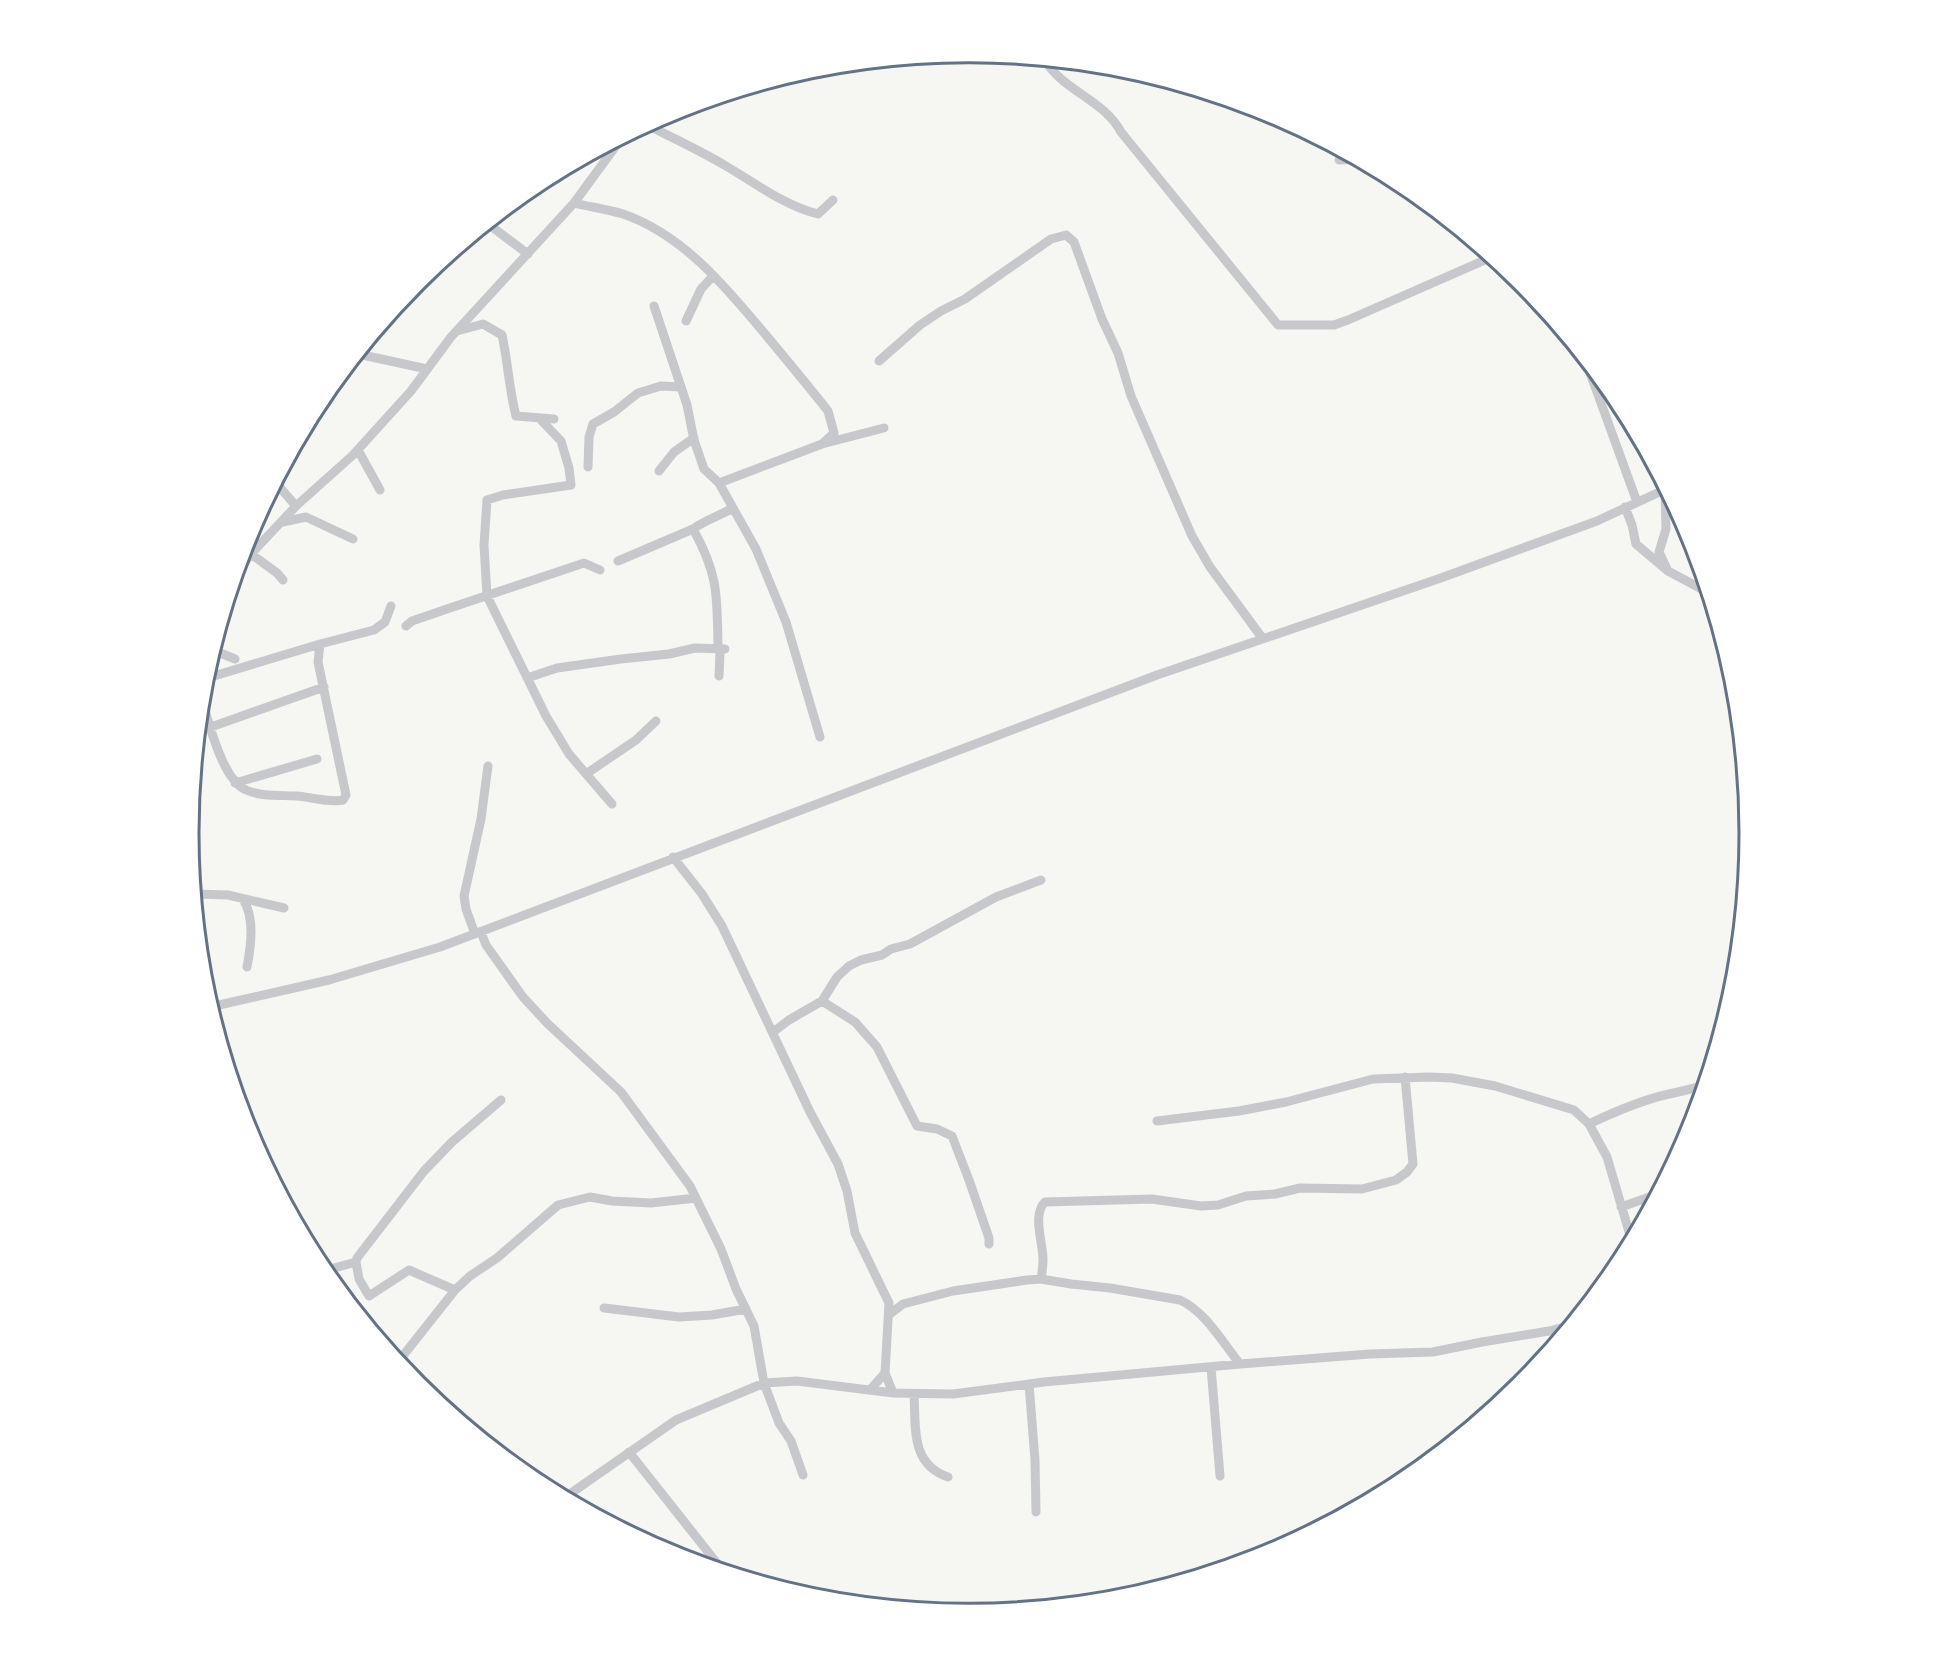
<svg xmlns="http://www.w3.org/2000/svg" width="1939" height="1667" viewBox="0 0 1939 1667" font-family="Montserrat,sans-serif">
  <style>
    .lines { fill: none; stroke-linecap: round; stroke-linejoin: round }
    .minor { stroke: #c6c8cc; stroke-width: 9 }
    .rim { fill: none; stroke: #647285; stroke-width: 3 }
  </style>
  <rect width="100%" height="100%" fill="#f6f6f3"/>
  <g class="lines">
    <!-- minor -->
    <path class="minor" d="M1045,60C1063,91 1103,99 1121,132L1278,325H1334L1348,320L1492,257
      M647,125C673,138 701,151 726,166C755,183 785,206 818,214L833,200
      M1339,160L1356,159
      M574,203C590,207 607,209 623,214C685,235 730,292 770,340C790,364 809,387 828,411L834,433L822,444
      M488,224L528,254
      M654,306L687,405L694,440L704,469L719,483L756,549L786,622L820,737
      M686,321L701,289L713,276
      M457,331L483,324L502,335C508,362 509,389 516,416L554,419
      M358,354L427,369
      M1585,359L1637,502
      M879,361L920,325L941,311L965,299L1051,239L1066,235L1074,242L1102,319L1118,353L1131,396L1192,536L1210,567L1263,639
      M539,418L561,441L569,468L571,485L503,495L487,500L484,545L487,596L546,716L569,754L612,804
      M358,450L380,490
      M588,467L589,437L593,424L614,412L638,393L661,386L680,387
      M659,471L674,452L694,438
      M276,483L296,506
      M719,483L822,444L884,428
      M1665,489L1666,529L1659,552L1667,569
      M1625,507L1632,525L1636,544L1668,571L1709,593
      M283,522L306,517L353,539
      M251,554L277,573L283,580
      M618,561L693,529
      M236,574L251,554L296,506L353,455L411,391L451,337L574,203L621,139
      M406,626L412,621L444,610L584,563L600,570
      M213,650L235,659
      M719,676L720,654L718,648C717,597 719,575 693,529C705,520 719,516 733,508
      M527,678L557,668L621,659L669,654L695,648L725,649
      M204,679L320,644L374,630L385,622L391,606
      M202,701C210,725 222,779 246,790C262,797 280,795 297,796C311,797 329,803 343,800L346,795L318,662L320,644
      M211,727L324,687
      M586,774L636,740L656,721
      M235,783L317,759
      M673,857L702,894L722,926L810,1112L838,1164L847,1191L855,1233L889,1303L885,1373L893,1393
      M194,894L228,895L284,908
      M243,899C255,918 251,946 247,967
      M481,932L486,945L523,997L547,1023L621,1092L690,1186L721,1249L736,1289L754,1326L764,1383L779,1423L791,1441L803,1475
      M475,934L466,909L464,896L481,819L488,766
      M822,1001L837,977L849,966L861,960L882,955L891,949L910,944L996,897L1041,880
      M210,1007L329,980L440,947L1157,675L1438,579L1597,521L1666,489
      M773,1032L789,1020L822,1001L855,1022L877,1047L917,1126L937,1129L952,1136L969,1180L989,1238V1244
      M1157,1121L1239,1111L1286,1102L1373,1079L1429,1077L1452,1078L1495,1086L1574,1110L1589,1124L1607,1157L1632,1242
      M1589,1124C1614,1112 1642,1100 1669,1094C1682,1091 1694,1089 1706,1084
      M1621,1207L1658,1194
      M356,1262L357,1258L424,1171L452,1142L501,1100
      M323,1271L356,1262L359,1279L369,1296L409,1270L455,1290
      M1041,1279C1042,1273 1043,1266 1043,1259C1043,1243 1032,1214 1045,1202L1152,1199L1201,1206L1218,1205L1246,1196L1275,1194L1300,1188L1362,1189L1396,1180L1407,1172L1413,1164L1405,1077
      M604,1308L679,1317L712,1315L746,1309
      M890,1314L903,1304L953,1291L1027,1280L1041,1279L1071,1284L1110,1288L1180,1300C1206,1312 1222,1342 1240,1364
      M398,1362L455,1290L470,1276L497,1258L558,1205L590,1197L612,1201L651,1203L696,1198
      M1211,1367L1220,1476
      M1029,1384L1035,1460L1036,1512
      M870,1390L885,1373
      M914,1394C916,1427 910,1464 948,1477
      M629,1452L716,1562
      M564,1498L676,1420L764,1383L797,1381L893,1393L953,1394L1044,1382L1240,1364L1370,1354L1433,1352L1482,1342L1549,1331L1572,1325"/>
  </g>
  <!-- crop -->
  <path d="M0 0H1939V1667H0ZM199 833a770 770 0 1 1 1540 0a770 770 0 1 1-1540 0Z" fill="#fff" fill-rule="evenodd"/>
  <path class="rim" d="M199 833a770 770 0 1 1 1540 0a770 770 0 1 1-1540 0Z"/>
</svg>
